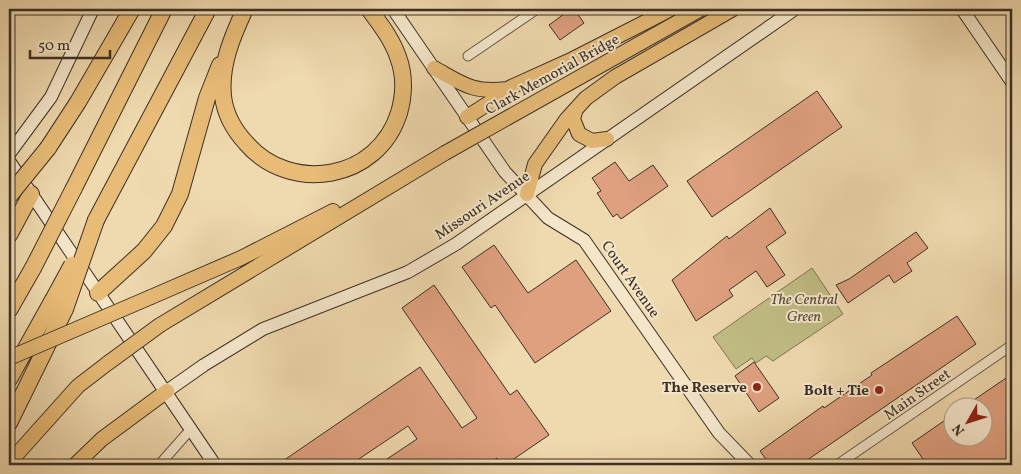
<svg xmlns="http://www.w3.org/2000/svg" width="1021" height="474" viewBox="0 0 1021 474" font-family="Vollkorn,serif">
  <style>
    .green { fill: #c1bd85; stroke: #7e7656 }
    .building { fill: #dfa07f; stroke: #3c3026 }
    .lines { fill: none; stroke-linecap: round; stroke-linejoin: round }
    .street-casing { stroke: #695a48; stroke-width: 11 }
    .secondary-casing { stroke: #3c3026; stroke-width: 14 }
    .primary-casing { stroke: #3c3026; stroke-width: 16 }
    .highway-casing { stroke: #3c3026; stroke-width: 18 }
    .street { stroke: #f5e6ca; stroke-width: 9 }
    .secondary { stroke: #f5e6ca; stroke-width: 12 }
    .primary { stroke: #e8bc77; stroke-width: 14 }
    .highway { stroke: #e8bc77; stroke-width: 16 }
    .primary-bridge-casing { stroke: #3c3026; stroke-width: 16; stroke-linecap: butt }
    .highway-bridge-casing { stroke: #3c3026; stroke-width: 18; stroke-linecap: butt }
    .primary-bridge { stroke: #e8bc77; stroke-width: 14 }
    .highway-bridge { stroke: #e8bc77; stroke-width: 16 }
    .poi-dot { fill: #8f2418; stroke: #f5e6ca; stroke-width: 2 }
    .labels { text-anchor: middle; stroke-width: 4; stroke-linejoin: round; paint-order: stroke }
    .street-label { font-size: 15px; fill: #3c3026; stroke: #f5e6ca }
    .park-label { font-size: 15px; font-style: italic; fill: #574c39; stroke: #f5e6ca }
    .poi-label { font-size: 15px; font-weight: bold; fill: #3c3026; stroke: #f5e6ca; text-anchor: end }
  </style>
  <rect width="100%" height="100%" fill="#efd9ae"/>
  <filter id="stains"><feTurbulence type="fractalNoise" baseFrequency=".004" numOctaves="4"/><feColorMatrix values="0 0 0 0 .2 0 0 0 0 .09 0 0 0 0 .02 0 0 0 .5 -.17"/></filter>
  <radialGradient id="worn" r=".72"><stop offset=".6" stop-color="#630" stop-opacity="0"/><stop offset="1" stop-color="#630" stop-opacity=".3"/></radialGradient>
  <!-- green -->
  <path class="green" d="M812,268L843,314L773,361L766,356L756,363L752,358L736,369L713,337Z"/>
  <!-- building -->
  <path class="building" d="M571,9H574L584,23L560,40L549,25Z
    M817,91L842,127L712,217L687,181Z
    M615,162L629,181L653,165L668,186L621,219L617,214L613,217L597,193L601,191L592,178Z
    M770,208L786,233L766,247L785,275L767,287L756,271L729,290L733,296L696,321L672,280L727,236L729,239Z
    M916,232L928,248L907,263L912,271L894,283L889,275L848,303L836,285L849,279Z
    M494,245L528,293L576,260L611,311L535,363L495,305L491,308L462,267Z
    M434,285L510,395L517,390L549,435L505,465H501L497,458L487,465H378L417,439L408,426L350,465H277L420,367L462,428L477,418L402,308Z
    M957,316L976,344L800,465H770L760,451L823,406L824,408L872,375L871,373Z
    M754,362L779,398L759,412L735,376Z
    M1012,374V465H927L912,443L954,414V436H984V406H965Z"/>
  <g class="lines">
    <defs>
      <path id="street" d="M468,56L537,9
        M159,465L191,429
        M837,465L1012,345"/>
      <path id="secondary" d="M393,9L505,172L548,218L584,240L719,433L750,465
        M962,9L1012,82
        M9,154L51,97L93,9
        M9,161L215,465
        M167,391L204,365L263,329L408,272L456,244L795,9"/>
      <path id="primary" d="M434,68C463,84 472,93 507,89
        M576,109L573,119L579,134L592,141L607,139
        M467,117L500,96L507,89L573,59L671,9
        M527,194L535,164L566,120L586,98L615,77L733,9
        M151,297L241,258L333,211
        M160,325L445,153
        M9,463L78,386L108,363
        M75,465L102,439L167,391"/>
      <path id="highway" d="M245,9C232,37 220,65 223,96C225,114 234,130 246,143C291,195 378,180 399,113C404,96 405,75 398,57C392,39 380,24 369,9
        M48,148L78,102L132,9
        M74,188L164,9
        M96,220L208,9
        M9,235L31,194
        M98,293L144,251L164,226L180,194L207,98L220,65
        M9,310L33,268
        M9,379L53,300
        M9,423L65,309"/>
    </defs>
    <!-- street casing -->
    <use href="#street" class="street-casing"/>
    <!-- secondary casing -->
    <use href="#secondary" class="secondary-casing"/>
    <!-- primary casing -->
    <use href="#primary" class="primary-casing"/>
    <!-- highway casing -->
    <use href="#highway" class="highway-casing"/>
    <!-- street -->
    <use href="#street" class="street"/>
    <!-- secondary -->
    <use href="#secondary" class="secondary"/>
    <!-- primary -->
    <use href="#primary" class="primary"/>
    <!-- highway -->
    <use href="#highway" class="highway"/>
    <defs>
      <path id="primary-bridge" d="M445,153L701,9
        M9,358L151,297
        M108,363L160,325"/>
      <path id="highway-bridge" d="M9,196L48,148
        M33,268L74,188
        M53,300L72,265
        M65,309L96,220"/>
    </defs>
    <!-- primary-bridge casing -->
    <use href="#primary-bridge" class="primary-bridge-casing"/>
    <!-- highway-bridge casing -->
    <use href="#highway-bridge" class="highway-bridge-casing"/>
    <!-- primary-bridge -->
    <use href="#primary-bridge" class="primary-bridge"/>
    <!-- highway-bridge -->
    <use href="#highway-bridge" class="highway-bridge"/>
  </g>
  <!-- markers -->
  <g class="poi-dot">
    <circle cx="757" cy="387" r="5"/>
    <circle cx="879" cy="390" r="5"/>
  </g>
  <g class="labels">
    <!-- street labels -->
    <g class="street-label">
      <text transform="translate(552 74) rotate(-29)" y="5">Clark Memorial Bridge</text>
      <text transform="translate(482 205) rotate(-34)" y="5">Missouri Avenue</text>
      <text transform="translate(631 279) rotate(55)" y="5">Court Avenue</text>
      <text transform="translate(917 394) rotate(-35)" y="5">Main Street</text>
    </g>
    <!-- park labels -->
    <g class="park-label">
      <text x="804" y="304">The Central<tspan x="804" dy="17">Green</tspan></text>
    </g>
    <!-- poi labels -->
    <g class="poi-label">
      <text x="747" y="392">The Reserve</text>
      <text x="869" y="395">Bolt + Tie</text>
    </g>
  </g>
  <!-- margin -->
  <rect width="1021" height="474" fill="none" stroke="#efd9ae" stroke-width="30"/>
  <rect x="10" y="10" width="1001" height="454" fill="none" stroke="#3c3026" stroke-width="2.5"/>
  <rect x="15" y="15" width="991" height="444" fill="none" stroke="#3c3026"/>
  <!-- north arrow -->
  <g transform="translate(968 422) rotate(231)"><circle r="24" fill="#f5e6ca" stroke="#ab9d88"/>
  <path d="M0-4L9 19L0 12L-9 19Z" fill="#8f2418"/>
  <text y="-8" font-size="14" font-weight="bold" text-anchor="middle" fill="#3c3026">N</text>
  </g>
  <!-- scale -->
  <path d="M30 50v8h80v-8" fill="none" stroke="#3c3026" stroke-width="2.5"/>
  <text x="38" y="50" font-size="15" fill="#3c3026" stroke="#f5e6ca" stroke-width="4" paint-order="stroke">50 m</text>
  <rect width="100%" height="100%" filter="url(#stains)"/>
  <rect width="100%" height="100%" fill="url(#worn)"/>
</svg>
